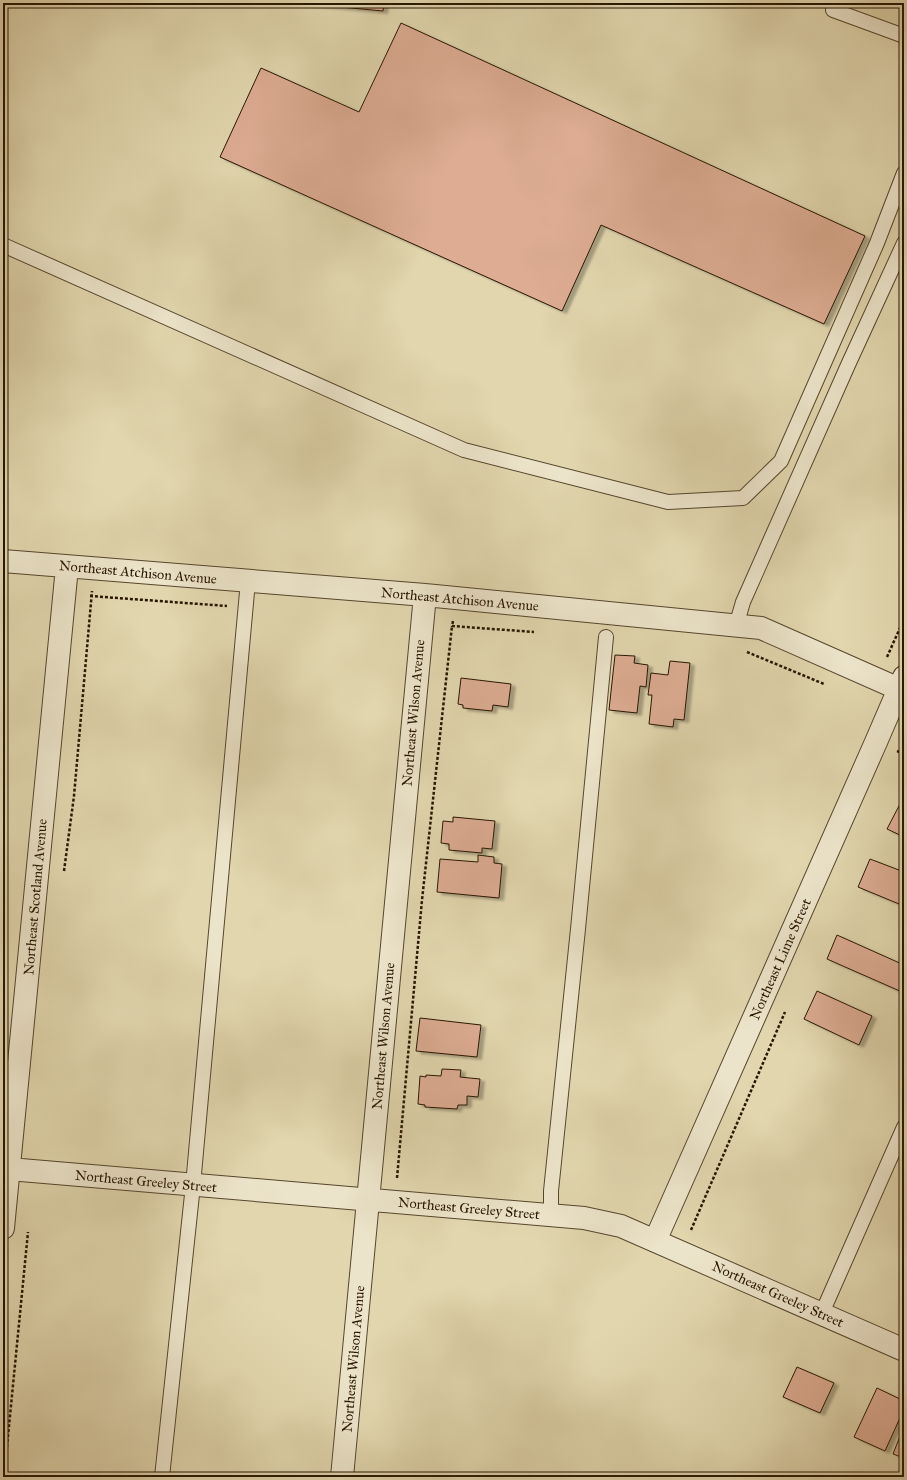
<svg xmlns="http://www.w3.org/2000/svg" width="907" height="1480" viewBox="0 0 907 1480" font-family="'IM FELL Great Primer',serif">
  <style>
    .building { fill: #ddac93; stroke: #281601; filter: url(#shadow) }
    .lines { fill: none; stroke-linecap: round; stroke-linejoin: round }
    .lane-casing { stroke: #56462c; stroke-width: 16 }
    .street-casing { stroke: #56462c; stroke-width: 24 }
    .path { stroke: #281601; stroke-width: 2.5; stroke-dasharray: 3 2; stroke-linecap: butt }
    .lane { stroke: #ece4ca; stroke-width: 14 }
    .street { stroke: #ece4ca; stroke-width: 22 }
    .labels { text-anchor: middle; stroke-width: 4; stroke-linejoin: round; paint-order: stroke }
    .street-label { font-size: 14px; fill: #281601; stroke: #ece4ca }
  </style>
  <defs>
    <filter id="shadow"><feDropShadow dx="4.5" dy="2.5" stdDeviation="1" flood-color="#0004"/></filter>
  </defs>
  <rect width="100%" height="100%" fill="#e1d6ae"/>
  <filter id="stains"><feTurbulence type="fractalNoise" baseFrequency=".005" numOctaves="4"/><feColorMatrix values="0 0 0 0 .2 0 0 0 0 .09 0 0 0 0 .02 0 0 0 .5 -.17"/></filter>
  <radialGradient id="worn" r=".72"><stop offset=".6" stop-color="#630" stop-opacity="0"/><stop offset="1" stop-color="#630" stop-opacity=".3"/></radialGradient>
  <!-- building -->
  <path class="building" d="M299,3H384L383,11Z
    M401,23L865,236L824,324L601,225L562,311L220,157L261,68L359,112Z
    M615,655L635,656L634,663L648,665L646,687L640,686L637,713L609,710Z
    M670,661L690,663L684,720L674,719L673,727L649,724L652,695H648L651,673L668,675Z
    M461,678L511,684L508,707L493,705L492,711L463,708V705L458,704Z
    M901,802L904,804V837L887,829Z
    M453,817L495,821L492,849L482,848V853L449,850V844L441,843L443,821L453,822Z
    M478,855L494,857V863L502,864L499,898L437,892L440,859L478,862Z
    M870,859L904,872V906L858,887Z
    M837,935L904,965V989L902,992L827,959Z
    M817,991L872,1016L859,1045L804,1019Z
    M420,1018L481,1025L477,1057L416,1051Z
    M442,1069L461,1070L460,1077L480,1079L478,1097L467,1096V1105H458L457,1109L425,1107V1105L418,1104L420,1076L426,1077V1075L441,1076Z
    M797,1367L834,1383L820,1413L783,1397Z
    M877,1388L904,1401V1409L885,1451L854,1437Z
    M904,1426V1458L893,1454Z"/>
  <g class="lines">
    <defs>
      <path id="lane" d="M833,10L904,36
        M3,245L464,450L668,502L743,498L781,461L877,243L904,173
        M736,626L743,602L848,365L904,243
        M551,1215V1191L578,929L606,637
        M822,1313L904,1127
        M162,1477L193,1185L248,581"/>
      <path id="street" d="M3,561L425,595L761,628L899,689L904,693
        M9,1169L584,1218L621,1226L904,1350
        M3,1228L67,567
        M655,1241L876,742L904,677
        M342,1477L425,595"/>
    </defs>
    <!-- lane casing -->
    <use href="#lane" class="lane-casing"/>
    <!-- street casing -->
    <use href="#street" class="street-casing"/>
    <!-- path -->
    <path class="path" d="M90,596L227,606
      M453,621L452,626L534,632
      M747,652L824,684
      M887,657L904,619
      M897,751L904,754
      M64,871L74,796L92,591
      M397,1178L422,900L452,626
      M691,1230L785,1012
      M4,1477L28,1232"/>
    <!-- lane -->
    <use href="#lane" class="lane"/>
    <!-- street -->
    <use href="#street" class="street"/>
  </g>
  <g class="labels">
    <!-- street labels -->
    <g class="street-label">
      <text transform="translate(138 572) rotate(5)" y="5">Northeast Atchison Avenue</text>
      <text transform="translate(460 599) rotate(5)" y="5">Northeast Atchison Avenue</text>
      <text transform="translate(413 713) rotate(-85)" y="5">Northeast Wilson Avenue</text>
      <text transform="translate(35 897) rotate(-85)" y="5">Northeast Scotland Avenue</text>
      <text transform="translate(780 959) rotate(-66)" y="5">Northeast Lime Street</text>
      <text transform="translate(383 1036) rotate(-85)" y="5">Northeast Wilson Avenue</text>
      <text transform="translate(146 1181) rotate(5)" y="5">Northeast Greeley Street</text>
      <text transform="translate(469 1208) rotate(5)" y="5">Northeast Greeley Street</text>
      <text transform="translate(778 1294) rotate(24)" y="5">Northeast Greeley Street</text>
      <text transform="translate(353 1359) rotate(-85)" y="5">Northeast Wilson Avenue</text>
    </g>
  </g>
  <!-- margin -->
  <rect width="907" height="1480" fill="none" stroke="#e1d6ae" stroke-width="16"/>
  <rect x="4" y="4" width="899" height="1472" fill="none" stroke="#281601" stroke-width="2"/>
  <rect x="8" y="8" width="891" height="1464" fill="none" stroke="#281601"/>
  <rect width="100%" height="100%" filter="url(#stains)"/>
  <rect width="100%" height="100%" fill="url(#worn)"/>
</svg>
